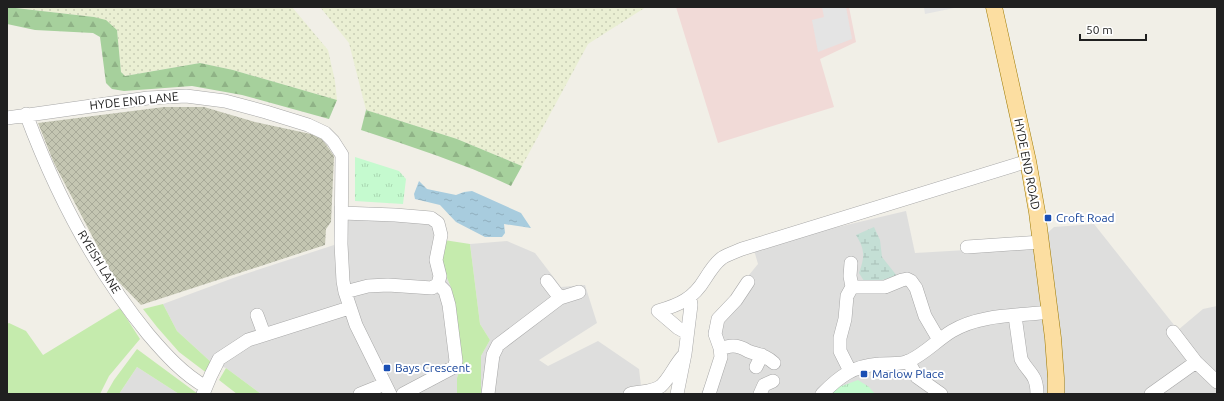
<svg xmlns="http://www.w3.org/2000/svg" width="1224" height="401" viewBox="0 0 1224 401" font-family="Ubuntu,sans-serif">
  <style>
    .residential { fill: #dededd }
    .commercial { fill: #f1dad7 }
    .construction { fill: url(#construction-cross-hatch) }
    .farmland { fill: url(#farmland-dots) }
    .grass { fill: #c5ebad }
    .forest { fill: url(#forest-firs) }
    .wetland { fill: url(#wetland-marsh) }
    .park { fill: url(#park-tufts) }
    .parking { fill: #e4e4e4 }
    .water { fill: url(#water-ripples) }
    .lines { fill: none; stroke-linecap: round; stroke-linejoin: round }
    .minor-casing { stroke: #a7a7a7; stroke-width: 14 }
    .major-casing { stroke: #9d7900; stroke-width: 17 }
    .minor { stroke: #fff; stroke-width: 13 }
    .major { stroke: #fcdea1; stroke-width: 16 }
    .transit-dot { fill: #1a4fb4; stroke: #fff; stroke-width: 1.5 }
    .labels { text-anchor: middle; stroke-width: 4; stroke-linejoin: round; paint-order: stroke }
    .street-label { font-size: 12px; fill: #202020; stroke: #fff }
    .transit-label { font-size: 12px; fill: #164399; stroke: #fff; text-anchor: start }
  </style>
  <defs>
    <pattern id="construction-cross-hatch" width="8" height="8" patternUnits="userSpaceOnUse"><rect width="8" height="8" fill="#c4c6b2"/><path d="M0 0l8 8M0 8l8-8" fill="none" stroke="#a8aa99"/></pattern>
    <pattern id="farmland-dots" width="8" height="8" patternUnits="userSpaceOnUse"><rect width="8" height="8" fill="#eaefd3"/><path d="M2 2h.1M6 6h.1" fill="none" stroke="#c8cdb5" stroke-width="1.8" stroke-linecap="round"/></pattern>
    <pattern id="forest-firs" width="22" height="20" patternUnits="userSpaceOnUse"><rect width="22" height="20" fill="#a6d09c"/><path d="M5 1l3.5 6h-7zM16 11l3.5 6h-7z" fill="#8fb286"/></pattern>
    <pattern id="wetland-marsh" width="20" height="14" patternUnits="userSpaceOnUse"><rect width="20" height="14" fill="#c4dfd5"/><path d="M1 5h8M5 5V1M11 12h8M15 12V8" fill="none" stroke="#a8bfb7"/></pattern>
    <pattern id="park-tufts" width="24" height="20" patternUnits="userSpaceOnUse"><rect width="24" height="20" fill="#c5facf"/><path d="M3 7l-1-3M5 7V3M7 7l1-3M15 17l-1-3M17 17v-4M19 17l1-3" fill="none" stroke="#a9d6b1"/></pattern>
    <pattern id="water-ripples" width="26" height="14" patternUnits="userSpaceOnUse"><rect width="26" height="14" fill="#a8ccde"/><path d="M2 4q2-2 4 0t4 0M15 11q2-2 4 0t4 0" fill="none" stroke="#90afbe"/></pattern>
  </defs>
  <rect width="100%" height="100%" fill="#f1efe7"/>
  <!-- residential -->
  <path class="residential" d="M334,206L429,214L444,220L445,273L452,290L462,363L457,378V394H261L226,368L212,363L177,331L163,304L236,277L334,245Z
    M906,211L915,253L1033,246L1054,227L1094,224L1178,330L1203,309L1217,306V394H701L717,356L708,331L717,314L758,264L754,250L804,235Z
    M507,241L535,253L561,287L585,285L597,323L539,360L548,366L598,341L639,369L642,394H481V356L490,340L480,324L470,244Z
    M137,367L179,394H119Z"/>
  <!-- commercial -->
  <path class="commercial" d="M676,7H849L856,42L820,59L834,107L718,143Z"/>
  <!-- construction -->
  <path class="construction" d="M164,107H204L255,122L320,136L334,156L331,222L326,229L325,245L141,305L113,276L54,163L38,123Z"/>
  <!-- farmland -->
  <path class="farmland" d="M7,7H292L328,50L335,81L337,100L233,70L200,63L125,76L121,72L117,30L94,17Z
    M320,7H646L588,44L522,166L457,139L366,110L349,43Z"/>
  <!-- grass -->
  <path class="grass" d="M444,240L470,244L480,324L490,340L481,356V394H457V378L462,363L452,290L445,273L441,256Z
    M163,304L177,331L212,363L208,374L179,352L157,327L143,309Z
    M120,308L140,339L109,376L100,394H7V324L9,323L26,331L43,355Z
    M137,349L198,394H179L137,367L119,394H106L114,380Z
    M226,368L261,394H237L219,380Z"/>
  <!-- forest -->
  <path class="forest" d="M7,7L94,17L106,20L117,30L121,72L125,76L200,63L233,70L337,100L329,119L242,95L192,86L124,91L112,89L106,83L100,37L93,33L35,30L7,24Z
    M366,110L457,139L522,166L511,186C463,163 412,147 361,130Z"/>
  <!-- wetland -->
  <path class="wetland" d="M874,227L880,240L882,257L897,276L878,281H864L859,273C865,256 865,250 856,235Z"/>
  <!-- park -->
  <path class="park" d="M355,157L399,171L406,179L403,204L355,201Z
    M858,380L869,387L875,394H831L839,387Z"/>
  <!-- parking -->
  <path class="parking" d="M822,7H846L852,39L818,52L812,20L824,17Z
    M924,7H959L925,14Z"/>
  <!-- water -->
  <path class="water" d="M419,181L427,189L456,195L464,192L472,191L521,213L531,228L504,224L505,233L502,237H485L456,222L440,205L415,199L414,194Z"/>
  <g class="lines">
    <defs>
      <path id="minor" d="M26,114C55,192 95,269 148,334C165,354 183,374 206,387
        M7,118L148,98L186,96L225,101L266,112L308,125L325,133L333,141L342,155L341,244L343,281L345,292L356,325L390,394
        M342,213L395,215L431,218L438,223L441,235L436,260L440,276L438,284L432,288L388,285L368,286L345,292
        M967,247L1041,242
        M851,263L850,276L852,287
        M547,281L560,298
        M658,311C679,305 693,299 705,279C710,271 715,263 722,258C728,254 735,252 742,249L1028,161
        M658,311L678,328L687,333
        M257,315L264,334
        M1015,316L1021,359C1029,374 1037,374 1037,394
        M720,348C724,348 728,346 733,346C739,346 743,348 748,351C758,355 766,355 774,363
        M908,361L917,377L941,394
        M1196,362L1217,382
        M756,367L762,355
        M850,371L840,351V338L845,319L847,296L852,287H885L902,280L907,279L911,281L916,288L925,316L939,340
        M203,394L211,375L219,359L248,340L349,308
        M360,394L385,384
        M403,394L454,367L456,361L449,305L445,291L438,284
        M488,394L493,355L498,345L560,298L579,292
        M630,394C640,391 652,393 661,386C670,378 675,364 684,355
        M677,394L685,354L691,305L690,298
        M709,394L721,357L720,348L715,334L718,319L736,300L748,282
        M760,394L764,385L773,381
        M822,394C840,376 853,366 879,364C889,363 901,365 909,361C926,353 937,340 952,331C980,314 1018,316 1050,312
        M1151,394L1196,362L1173,332"/>
      <path id="major" d="M994,7L1028,161L1037,212L1053,338L1056,378V394"/>
    </defs>
    <!-- minor casing -->
    <use href="#minor" class="minor-casing"/>
    <!-- major casing -->
    <use href="#major" class="major-casing"/>
    <!-- minor -->
    <use href="#minor" class="minor"/>
    <!-- major -->
    <use href="#major" class="major"/>
  </g>
  <!-- markers -->
  <g class="transit-dot">
    <rect x="1044" y="214" width="8" height="8" rx="2"/>
    <rect x="383" y="364" width="8" height="8" rx="2"/>
    <rect x="860" y="370" width="8" height="8" rx="2"/>
  </g>
  <g class="labels">
    <!-- street labels -->
    <g class="street-label">
      <text transform="translate(134 101) rotate(-6)" y="4">HYDE END LANE</text>
      <text transform="translate(1027 164) rotate(79)" y="4">HYDE END ROAD</text>
      <text transform="translate(99 262) rotate(59)" y="4">RYEISH LANE</text>
    </g>
    <!-- transit labels -->
    <g class="transit-label">
      <text x="1056" y="222">Croft Road</text>
      <text x="395" y="372">Bays Crescent</text>
      <text x="872" y="378">Marlow Place</text>
    </g>
  </g>
  <!-- border -->
  <rect width="1224" height="401" fill="none" stroke="#202020" stroke-width="16"/>
  <!-- scale -->
  <path d="M1080 34v6h66v-6" fill="none" stroke="#202020" stroke-width="2"/>
  <text x="1086" y="34" font-size="12" fill="#202020" stroke="#ffffff" stroke-width="3" paint-order="stroke">50 m</text>
</svg>
